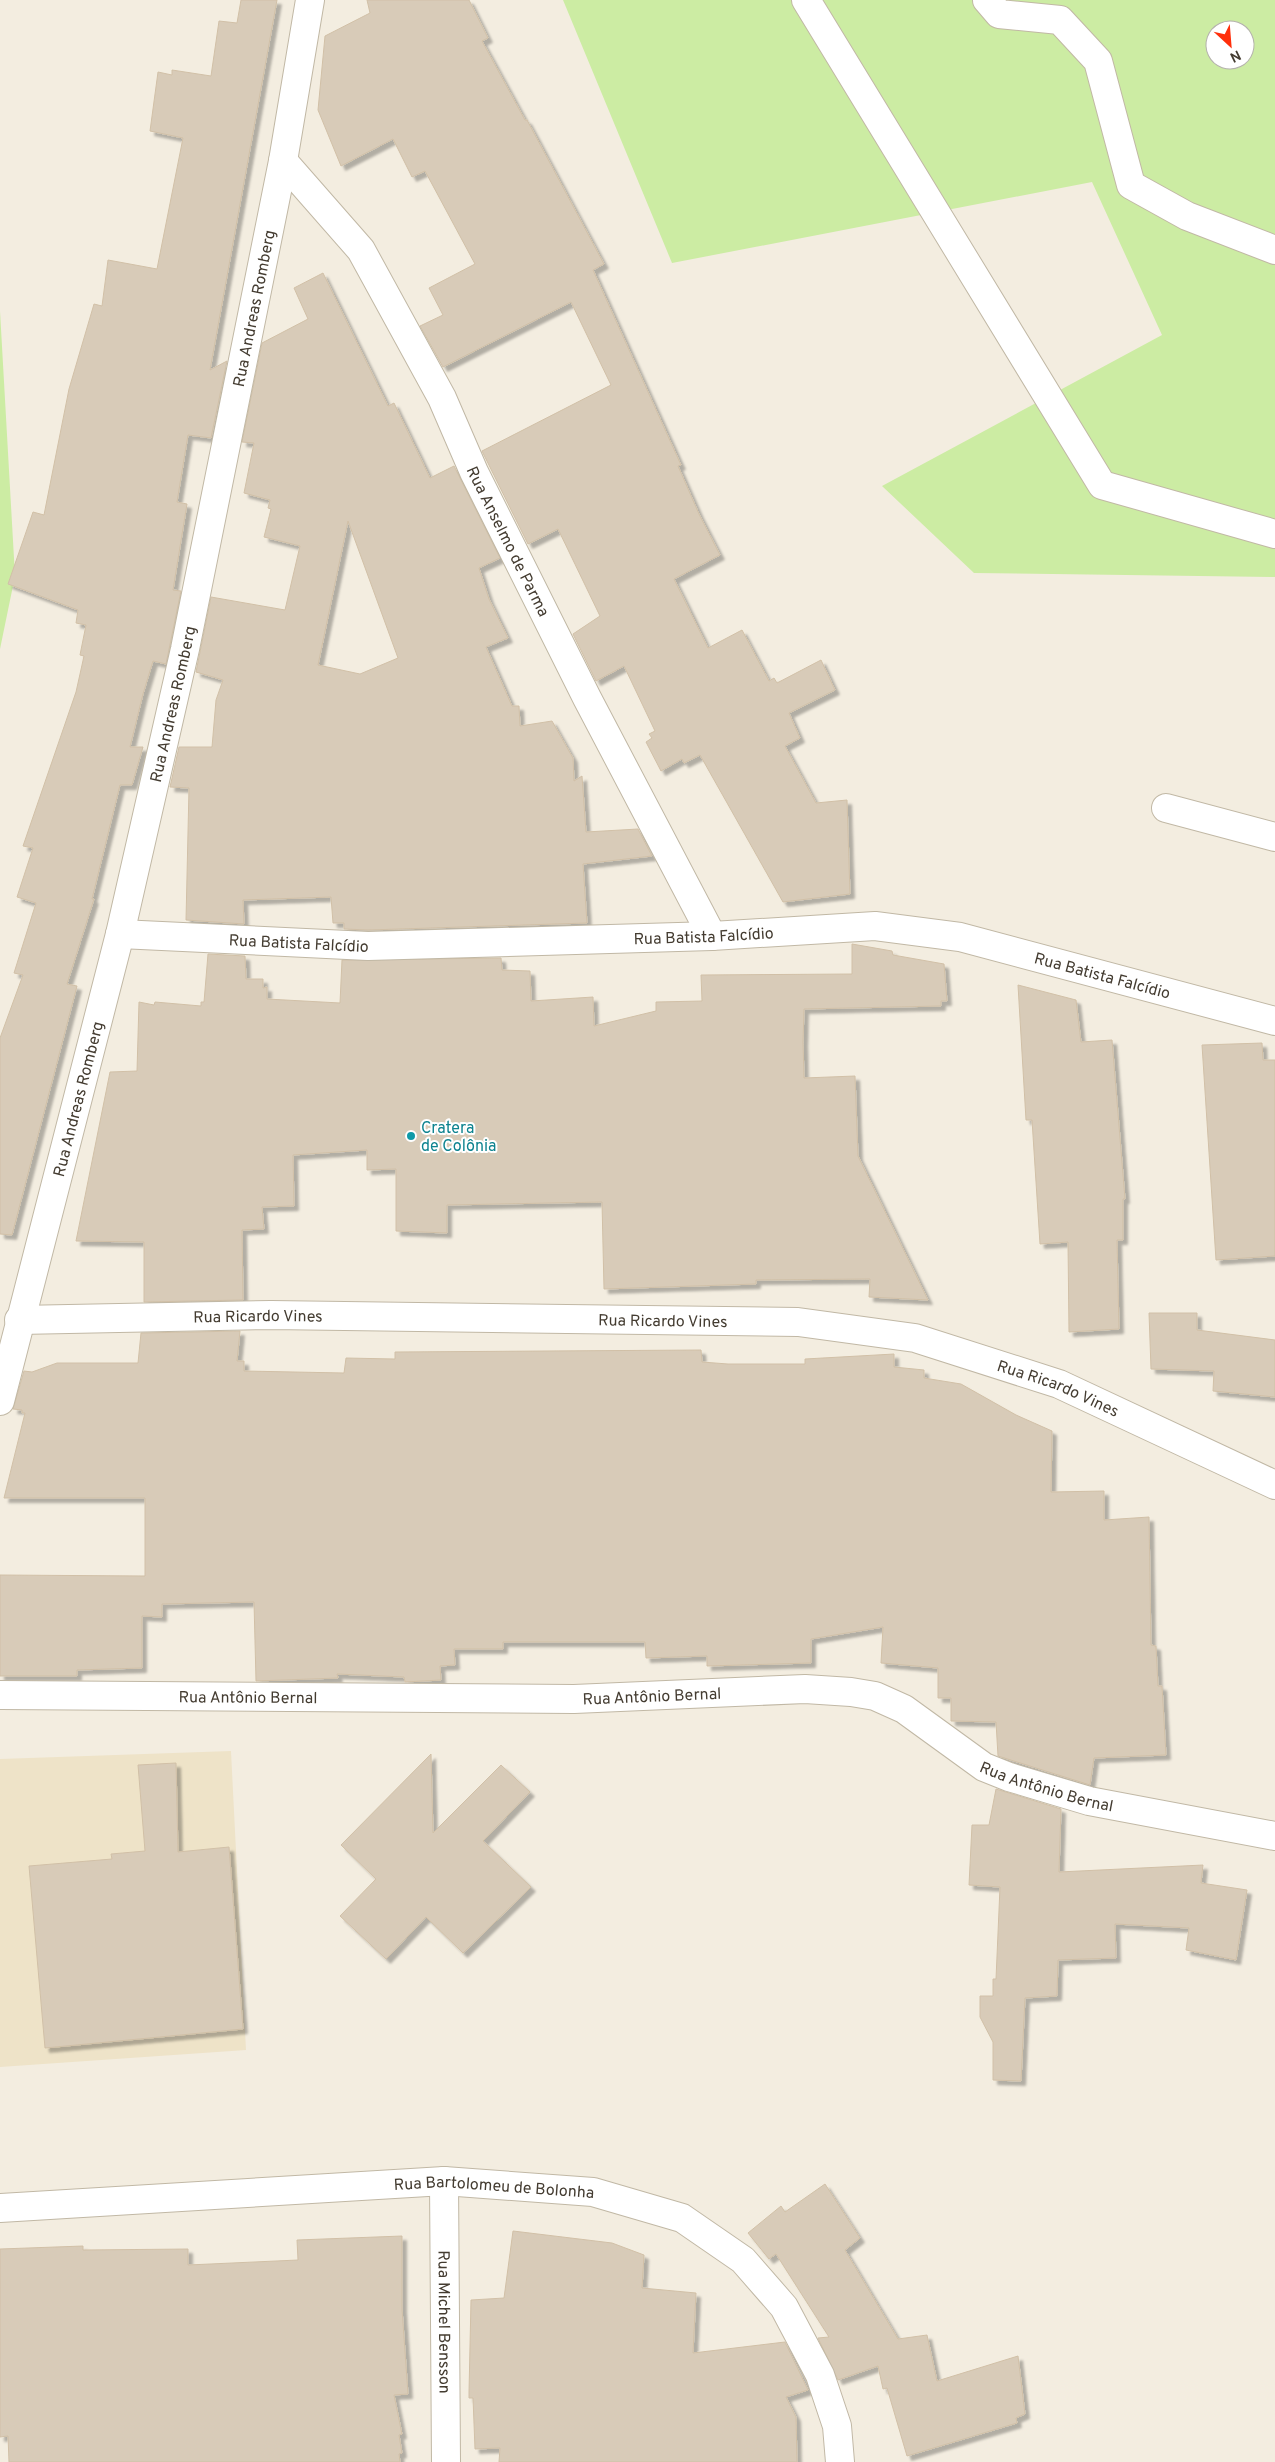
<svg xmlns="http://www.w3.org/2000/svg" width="1275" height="2462" viewBox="0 0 1275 2462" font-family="Overpass,sans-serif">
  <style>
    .education { fill: #eee3c8 }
    .green { fill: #cceca3; fill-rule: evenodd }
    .building { fill: #d8cbb8; stroke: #d1c0a7; fill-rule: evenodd; filter: url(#shadow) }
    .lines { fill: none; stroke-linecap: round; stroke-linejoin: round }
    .minor-casing { stroke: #c1b8a5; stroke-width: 30 }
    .minor { stroke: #fff; stroke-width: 28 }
    .culture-dot { fill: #0f9aa8; stroke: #fff; stroke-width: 2 }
    .labels { text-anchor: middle; stroke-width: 4; stroke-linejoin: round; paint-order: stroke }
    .street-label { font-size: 16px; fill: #443c31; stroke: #fff }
    .culture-label { font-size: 16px; fill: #0d838f; stroke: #fff; text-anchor: start }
  </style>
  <defs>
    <filter id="shadow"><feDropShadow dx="4.5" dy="4.5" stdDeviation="1" flood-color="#0004"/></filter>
  </defs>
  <rect width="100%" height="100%" fill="#f3ede0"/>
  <!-- education -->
  <path class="education" d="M231,1751L246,2050L0,2067V1759Z"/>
  <!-- green -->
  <path class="green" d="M563,0H1275V577L974,573L882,486L1162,335L1092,182L672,263ZM1215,30H1245V60H1215Z
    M0,311L15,576L0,649Z"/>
  <!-- building -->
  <path class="building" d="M241,0H277L210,370L227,361L211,438L188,435L177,502L187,504L173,590L181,591L166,664L153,661L143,694L130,747H143L132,785H120L92,899H94L67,984L77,986L12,1235L0,1234V1038L23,975L14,973L36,903L17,897L33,848L23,846L76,692L84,656L80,655L86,625L76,623L78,610L8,584L33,512L44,515L69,389L94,304L102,306L108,260L157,269L183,138L150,131L158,72L172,75V70L211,76L219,21L237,23Z
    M367,0H469L488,38L482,41L525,120H527L604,264L593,270L681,465L678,466L699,514L720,555L674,579L708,648L742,630L769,681L774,678L777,683L821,660L835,690L789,713L800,738L785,746L816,803L847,800L850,894L783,902L700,755L684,763L682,759L661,771L646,742L652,738L649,734L655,731L624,666L596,681L573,634L600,616L558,529L528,544L482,451L611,385L571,302L443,367L420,326L443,315L429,288L475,264L425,171L412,177L393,139L341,166L318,110L325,36L370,13Z
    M323,273L388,406L394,403L430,478L454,466L500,558L479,568L489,599L508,638L486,647L512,706H519L520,726L552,721L573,758L574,781L582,776L586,832L638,829L652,856L583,864L587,923L368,930L344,929V923H333L331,897L243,900L244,924L186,920L189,788L170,787L179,747H212L216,700L223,680L196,672L211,597L285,610L300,546L264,537L271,509L268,508L270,500L244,493L254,443L242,442L262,343L308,319L294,288ZM348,521L398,658L360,674L318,665Z
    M852,944L892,951L893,955L944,964L947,1001H941V1006L804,1009L803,1042L804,1078L855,1076L858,1156L928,1300L869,1297L870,1279L756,1280V1284L604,1289L602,1202L447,1205V1233L396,1231V1169L367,1170V1150L293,1155L294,1206L262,1207L264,1229L242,1230L243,1300L144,1302V1242L76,1241L110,1072L137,1071L139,1002L154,1005L155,1002L201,1006V1002H204L208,954L245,956L246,979H263V988L267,987V999L340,1003L342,960L501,958L502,970L530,971L531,1001L593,997L594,1026L656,1011V1002L702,1001L701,975L852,974Z
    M1018,985L1076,1000L1081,1042L1112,1040L1125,1199H1123V1240H1117L1119,1329L1069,1332L1068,1242L1040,1244L1032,1120H1026Z
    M1262,1043L1263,1060H1275V1256L1216,1260L1202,1045Z
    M1149,1313H1197V1330L1275,1340V1397L1213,1391L1214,1371L1151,1369Z
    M240,1331L237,1361H244V1371L344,1373L346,1358L395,1359V1352L701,1350L702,1362L728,1364H805V1359L894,1354V1367L924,1370V1378L961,1384L1016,1415L1052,1431L1051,1492L1104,1491V1520L1149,1517L1151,1645L1156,1646L1158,1686H1162L1166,1755L1094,1758L1090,1785L998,1756L996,1722L951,1721V1698H938V1668L881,1663L883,1627L811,1639V1663L707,1666V1656L646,1658L645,1642H503V1649H454L455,1665L440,1666L441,1680L405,1682L404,1677L337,1674L338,1678L256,1681L254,1602L162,1604V1617L142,1616V1668L77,1670V1676H0V1575L145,1576V1498H4L25,1413H22V1410L13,1409L24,1371L32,1372L57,1363H138L141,1333Z
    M431,1754L433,1833L501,1765L530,1792L483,1841L531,1887L463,1953L426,1917L386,1959L340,1916L376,1879L341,1845Z
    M176,1763L178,1852L229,1847L243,2029L45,2048L29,1866L112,1859L111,1854L145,1851L138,1765Z
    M996,1789L1061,1809L1059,1872L1203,1865L1201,1883L1247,1890L1236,1960L1186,1950L1189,1928L1115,1924L1116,1958L1058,1960L1057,1996L1025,1998L1021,2081L993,2080V2042L980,2017V1996H993V1979H996L1000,1887L969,1885L972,1825H989Z
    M825,2184L860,2238L845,2250L898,2339L927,2335L937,2381L1018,2356L1025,2414L1016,2418L1017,2423L907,2456L887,2388L883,2389L878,2366L838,2380L818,2338L829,2337L776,2254L769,2259L748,2233L781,2206L785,2212Z
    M513,2231L612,2243L644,2255L642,2288L696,2293L693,2353L785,2342L808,2390L786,2397L796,2417L797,2462H499L500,2448L475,2449L473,2398H469V2392L471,2300L504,2298Z
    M402,2236V2309L408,2394L394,2395L402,2434L399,2435L402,2453L399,2454L400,2462H9L8,2436L0,2437V2249L83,2246V2250L188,2249V2265L298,2260L297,2240Z"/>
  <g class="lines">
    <defs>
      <g id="minor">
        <path d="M806,0L1102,485L1275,534"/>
        <path d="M987,0L999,14L1060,20L1098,61L1131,185L1187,216L1275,250"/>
        <path id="s1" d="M283,161L361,250L442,398L474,472L587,698L712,936"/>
        <path d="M1166,808L1275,837"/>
        <path id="s2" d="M120,934L368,946L712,936L875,926L960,937L1275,1021"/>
        <path id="s3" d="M19,1320L271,1315L798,1322L915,1338L1059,1384L1275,1485"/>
        <path id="s4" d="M0,1401L120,934L185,649L283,161L310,0"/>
        <path id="s5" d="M0,1695L574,1699L805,1689L851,1692L875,1696L904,1709L984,1767L1009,1777L1089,1801L1275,1836"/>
        <path id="s6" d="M444,2181L446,2462"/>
        <path id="s7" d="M0,2208L444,2181L593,2192L682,2218L743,2260L784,2307L820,2375L837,2426L840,2462"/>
      </g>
    </defs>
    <!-- minor casing -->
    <use href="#minor" class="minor-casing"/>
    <!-- minor -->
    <use href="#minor" class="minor"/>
  </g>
  <!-- markers -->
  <circle class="culture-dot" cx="411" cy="1136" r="5"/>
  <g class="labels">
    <!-- street labels -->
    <g class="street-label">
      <text dy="6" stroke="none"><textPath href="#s4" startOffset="1122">Rua Andreas Romberg</textPath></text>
      <text dy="6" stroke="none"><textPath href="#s1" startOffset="445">Rua Anselmo de Parma</textPath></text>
      <text dy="6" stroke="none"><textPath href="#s4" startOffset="718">Rua Andreas Romberg</textPath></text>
      <text dy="6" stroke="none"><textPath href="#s2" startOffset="584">Rua Batista Falcídio</textPath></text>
      <text dy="6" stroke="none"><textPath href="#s2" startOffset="179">Rua Batista Falcídio</textPath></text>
      <text dy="6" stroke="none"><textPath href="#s2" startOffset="989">Rua Batista Falcídio</textPath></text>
      <text dy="6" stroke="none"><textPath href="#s4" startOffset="312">Rua Andreas Romberg</textPath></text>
      <text dy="6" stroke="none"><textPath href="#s3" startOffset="239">Rua Ricardo Vines</textPath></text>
      <text dy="6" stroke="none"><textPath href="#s3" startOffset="644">Rua Ricardo Vines</textPath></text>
      <text dy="6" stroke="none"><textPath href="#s3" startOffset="1049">Rua Ricardo Vines</textPath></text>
      <text dy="6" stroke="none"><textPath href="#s5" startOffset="652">Rua Antônio Bernal</textPath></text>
      <text dy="6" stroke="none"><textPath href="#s5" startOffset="248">Rua Antônio Bernal</textPath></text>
      <text dy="6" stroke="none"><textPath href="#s5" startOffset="1072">Rua Antônio Bernal</textPath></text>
      <text dy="6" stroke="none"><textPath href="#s7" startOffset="495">Rua Bartolomeu de Bolonha</textPath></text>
      <text dy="6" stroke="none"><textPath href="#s6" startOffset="141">Rua Michel Bensson</textPath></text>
    </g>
    <!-- culture labels -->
    <g class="culture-label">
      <text x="421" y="1133">Cratera<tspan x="421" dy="18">de Colônia</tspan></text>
    </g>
  </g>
  <!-- north arrow -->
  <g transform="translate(1230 45) rotate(154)"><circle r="24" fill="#ffffff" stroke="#b4b1ad"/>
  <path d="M0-4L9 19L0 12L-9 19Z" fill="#ff2f0b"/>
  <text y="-8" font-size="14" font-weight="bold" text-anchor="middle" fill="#443c31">N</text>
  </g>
</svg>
